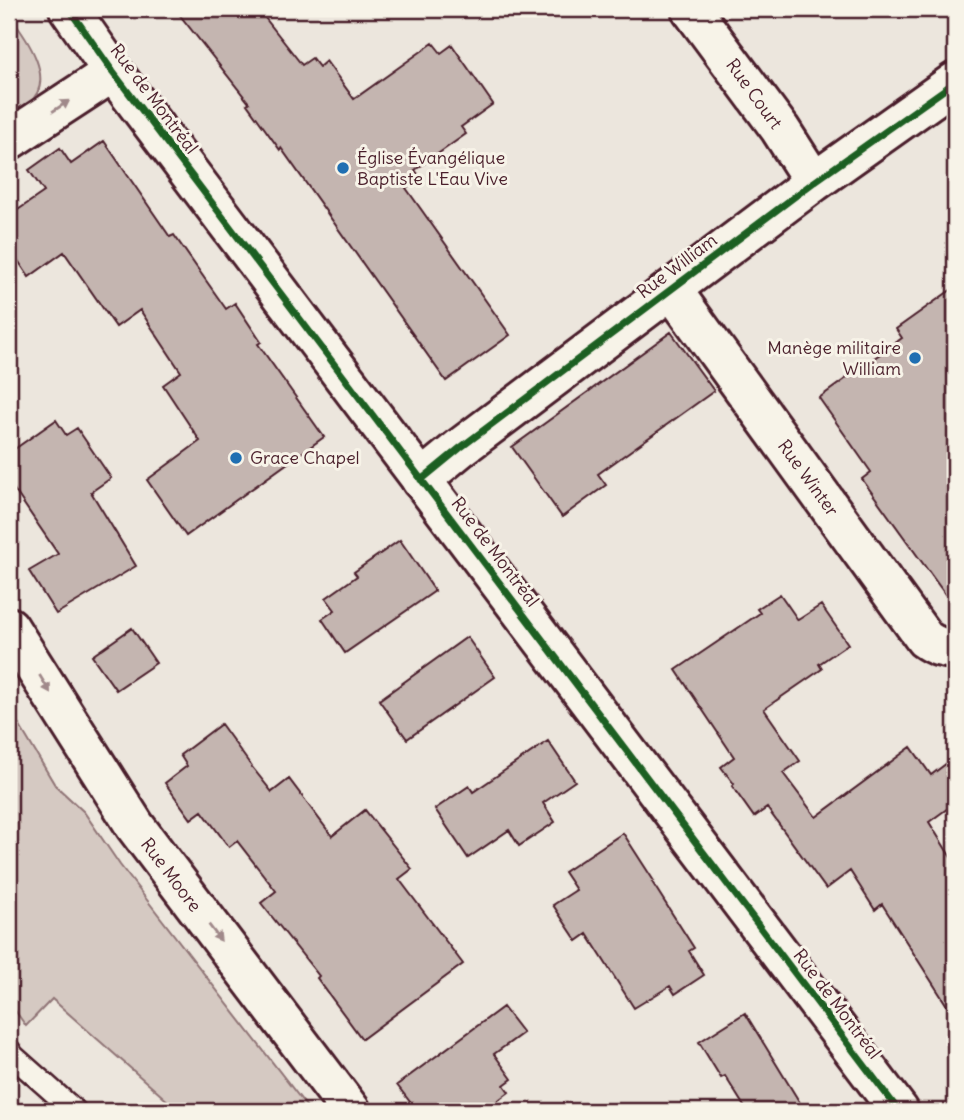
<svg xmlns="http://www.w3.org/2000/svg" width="964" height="1120" viewBox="0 0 964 1120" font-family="Delius,sans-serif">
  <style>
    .green { fill: #d5c9c2; stroke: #907476; stroke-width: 2 }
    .building { fill: #c4b5b0; stroke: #4a1f2b; stroke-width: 2 }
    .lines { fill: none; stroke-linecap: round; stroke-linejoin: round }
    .service-casing { stroke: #4a1f2b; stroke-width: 26 }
    .minor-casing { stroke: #4a1f2b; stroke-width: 44 }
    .tertiary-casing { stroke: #4a1f2b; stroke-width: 44 }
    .service { stroke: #f7f3e8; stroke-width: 21 }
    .minor { stroke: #f7f3e8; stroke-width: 38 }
    .tertiary { stroke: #f7f3e8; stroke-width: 38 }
    .cycleway-casing { stroke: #f7f3e8; stroke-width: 11 }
    .cycleway { stroke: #1b5e20; stroke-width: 7 }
    .oneway { fill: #a0898a }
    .poi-dot { fill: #1f6fb2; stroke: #f7f3e8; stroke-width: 2.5 }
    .labels { text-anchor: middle; stroke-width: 6; stroke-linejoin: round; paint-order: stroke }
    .street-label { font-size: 18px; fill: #4a1f2b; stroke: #f7f3e8 }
    .poi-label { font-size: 18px; fill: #4a1f2b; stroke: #f7f3e8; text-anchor: start }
  </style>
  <rect width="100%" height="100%" fill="#ece6dd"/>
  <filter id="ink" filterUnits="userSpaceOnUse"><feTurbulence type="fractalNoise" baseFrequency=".0143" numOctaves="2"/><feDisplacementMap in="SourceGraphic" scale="14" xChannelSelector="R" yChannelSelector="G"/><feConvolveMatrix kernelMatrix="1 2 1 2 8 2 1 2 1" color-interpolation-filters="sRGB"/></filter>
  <g filter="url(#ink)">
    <!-- green -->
    <path class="green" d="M9,15C26,37 58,81 28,104C23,109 15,112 9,116Z
      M9,708L55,785L84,812L120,865L310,1111H179L52,999L26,1026L9,1002Z"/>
    <!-- building -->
    <path class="building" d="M175,9H258L302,65L312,58L319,67L326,61L354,99L433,43L441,53L452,45L493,104L461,127L466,134L415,170L420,177L406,188L510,335L446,381L281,148L280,150L247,104L249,103Z
      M104,141L170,237L174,235L226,309L235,303L261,342L258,344L324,437L186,536L147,480L200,441L163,385L181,372L140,310L116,327L64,252L29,277L9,247V216L44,192L29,170L60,148L71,164Z
      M955,287V608L862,479L871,472L819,398L902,338L896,329Z
      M671,332L714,391L598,474L606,485L562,517L512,447Z
      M56,420L66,435L77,428L111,478L91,492L136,566L56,614L29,571L58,554L9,482V453Z
      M400,540L435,591L345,653L322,619L335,610L326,598L357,576L354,572Z
      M780,594L798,620L821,605L848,644L819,664L822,669L764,709L800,761L783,773L816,817L911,747L931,775L955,757V803L929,822L955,864V1018L882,904L875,910L850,871L826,889L767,808L754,817L732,786L734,784L721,767L734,757L676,670L760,613L757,609Z
      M132,628L156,663L116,690L92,656Z
      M467,637L495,677L407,739L379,700Z
      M221,724L252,767L272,792L289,779L332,836L365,810L412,869L399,879L463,964L362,1039L317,978L319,976L261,903L276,891L237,841L229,847L202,811L191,819L165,783L187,766L180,755Z
      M548,741L575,781L543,803L555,822L519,846L509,830L468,858L435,809L469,786L473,792Z
      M623,833L654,881L652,882L694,948L689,951L704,975L675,994L670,986L634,1008L587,934L577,941L553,905L576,890L564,872Z
      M503,1007L523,1033L494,1054L512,1079L504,1085L509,1092L484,1111H417L397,1085Z
      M745,1013L805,1111H747L725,1076L721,1078L699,1042Z"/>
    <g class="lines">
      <defs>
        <path id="service" d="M9,1050L13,1056L75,1111"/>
        <path id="minor" d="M691,9L780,129L814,182
          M9,140L113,72
          M672,290L925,639C935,646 943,649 955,648
          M421,480L460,448L814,182L955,82"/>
        <path id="tertiary" d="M69,9L113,72L899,1111
          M9,627L135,826L351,1111"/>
      </defs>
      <!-- service casing -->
      <use href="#service" class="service-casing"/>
      <!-- minor casing -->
      <use href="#minor" class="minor-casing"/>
      <!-- tertiary casing -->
      <use href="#tertiary" class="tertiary-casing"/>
      <!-- service -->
      <use href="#service" class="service"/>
      <!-- minor -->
      <use href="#minor" class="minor"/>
      <!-- tertiary -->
      <use href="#tertiary" class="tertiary"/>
      <defs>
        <path id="cycleway" d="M69,9L113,72L899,1111
          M421,480L460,448L814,182L955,82"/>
      </defs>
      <!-- cycleway casing -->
      <use href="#cycleway" class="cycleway-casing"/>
      <!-- cycleway -->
      <use href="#cycleway" class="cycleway"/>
    </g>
    <!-- one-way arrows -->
    <defs><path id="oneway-solid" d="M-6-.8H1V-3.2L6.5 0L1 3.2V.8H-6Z" transform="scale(1.75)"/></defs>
    <g class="oneway">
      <use href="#oneway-solid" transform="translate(61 106) rotate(-33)"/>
      <use href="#oneway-solid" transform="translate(45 684) rotate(58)"/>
      <use href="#oneway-solid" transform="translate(215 933) rotate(53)"/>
    </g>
  </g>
  <!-- markers -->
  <g class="poi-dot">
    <circle cx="343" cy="168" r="7"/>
    <circle cx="915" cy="358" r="7"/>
    <circle cx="236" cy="458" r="7"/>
  </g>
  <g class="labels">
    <!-- street labels -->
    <g class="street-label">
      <text transform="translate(754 94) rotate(54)" y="6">Rue Court</text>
      <text transform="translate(154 99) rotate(53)" y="6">Rue de Montréal</text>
      <text transform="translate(677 266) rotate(-37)" y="6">Rue William</text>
      <text transform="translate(808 478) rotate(54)" y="6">Rue Winter</text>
      <text transform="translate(495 552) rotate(53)" y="6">Rue de Montréal</text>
      <text transform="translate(171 875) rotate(53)" y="6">Rue Moore</text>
      <text transform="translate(837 1004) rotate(53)" y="6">Rue de Montréal</text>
    </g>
    <!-- poi labels -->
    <g class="poi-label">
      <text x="357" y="164">Église Évangélique<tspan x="357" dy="21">Baptiste L'Eau Vive</tspan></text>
      <text x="901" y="354" text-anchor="end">Manège militaire<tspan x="901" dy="21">William</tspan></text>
      <text x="250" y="464">Grace Chapel</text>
    </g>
  </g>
  <!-- margin -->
  <rect width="964" height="1120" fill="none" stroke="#f7f3e8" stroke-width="35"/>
  <rect x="18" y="18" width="929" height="1085" fill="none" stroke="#4a1f2b" stroke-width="2.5" filter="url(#ink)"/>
</svg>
